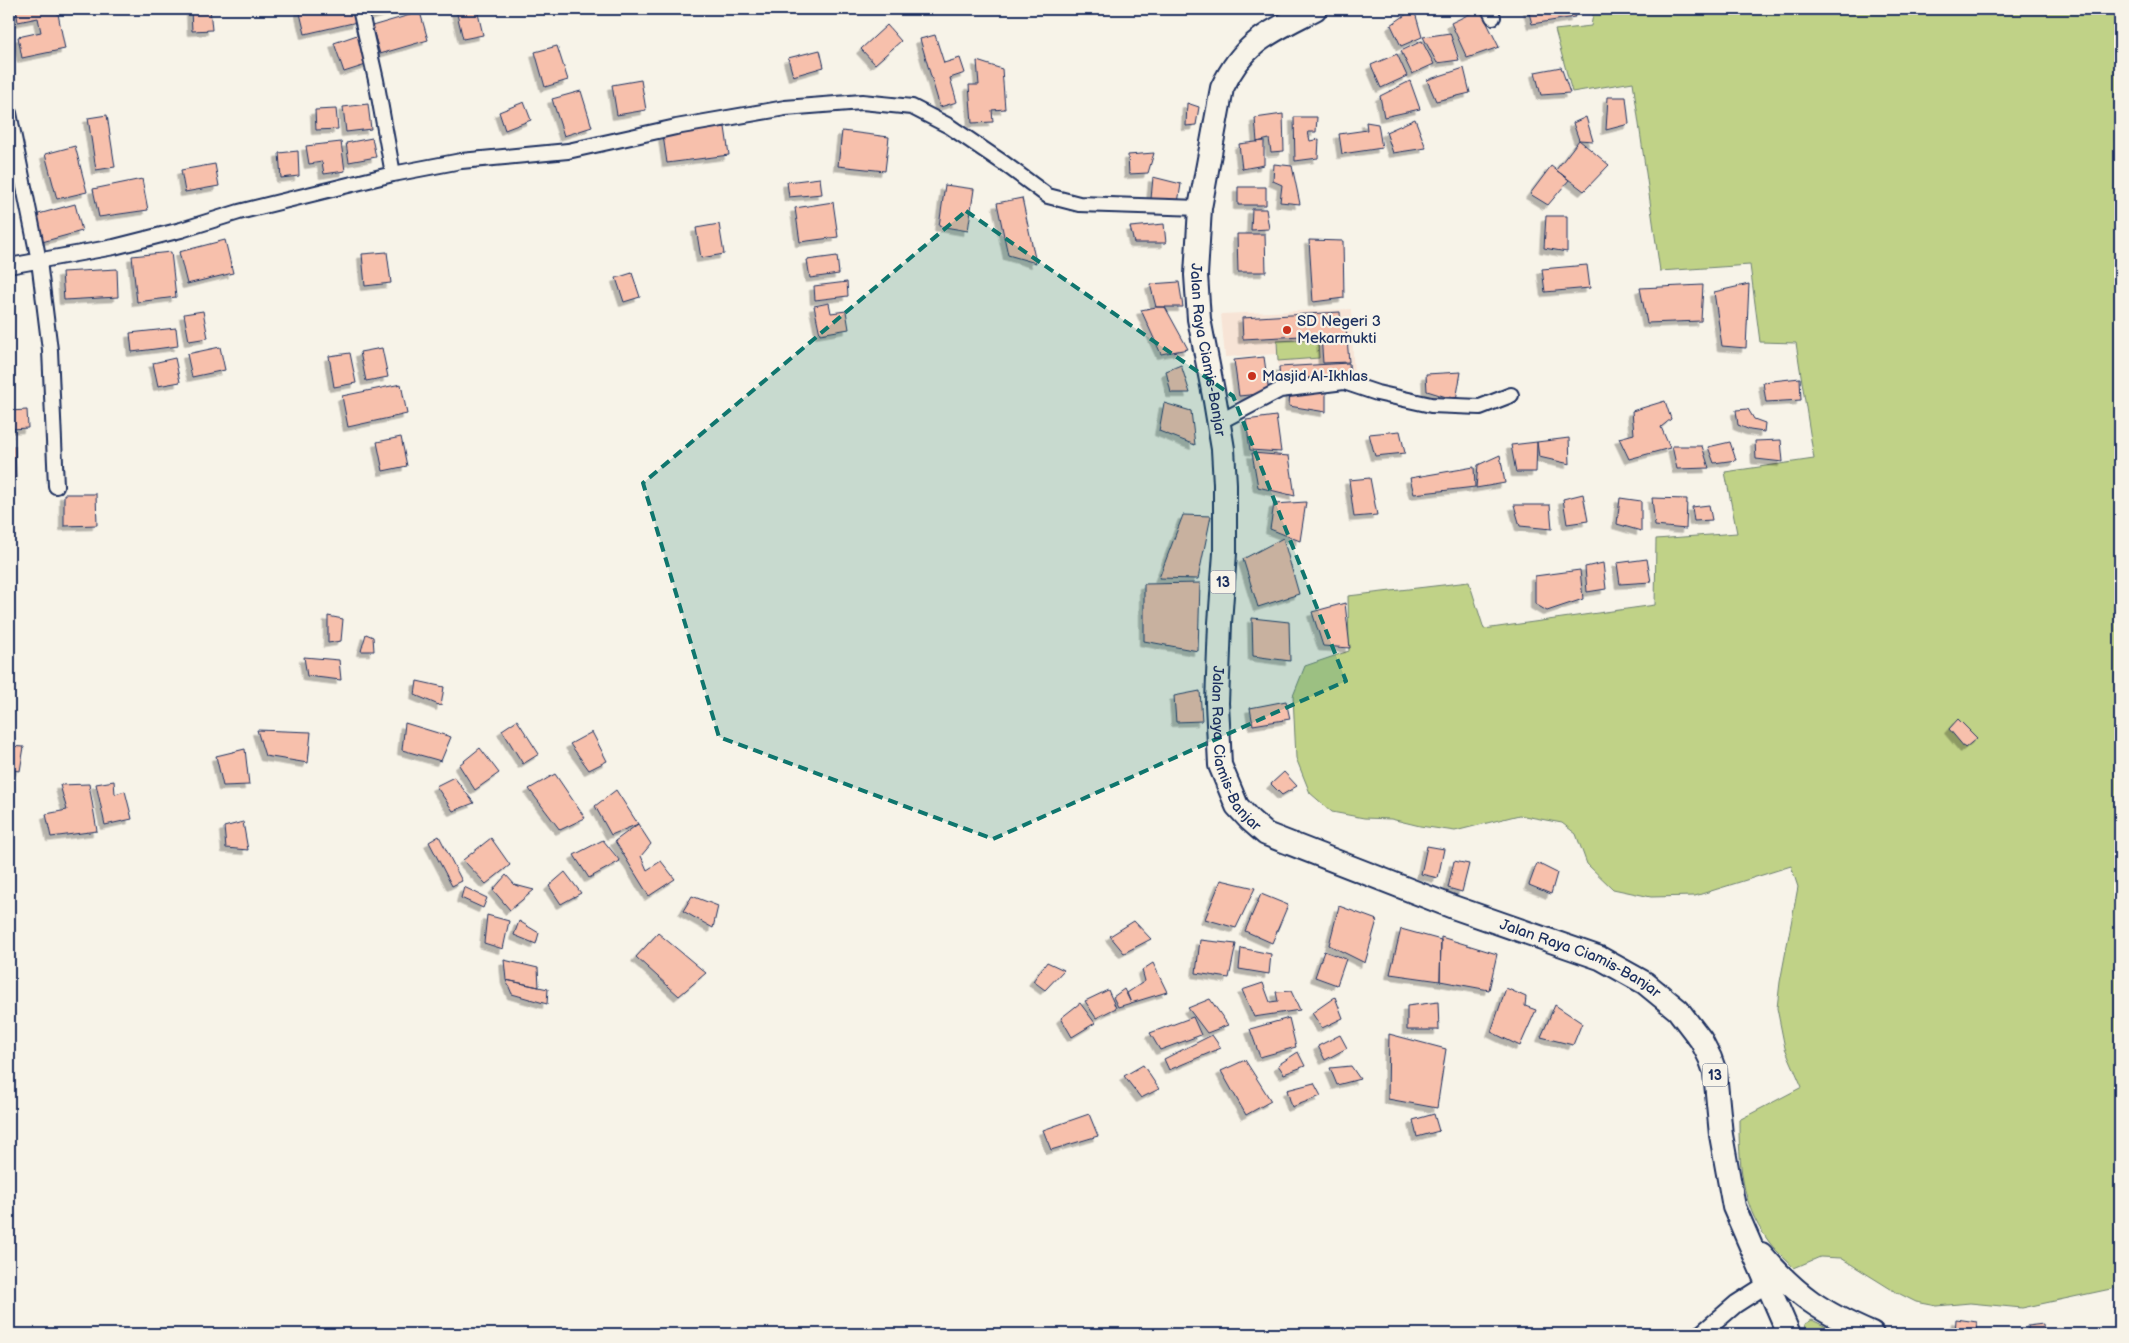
<svg xmlns="http://www.w3.org/2000/svg" width="2129" height="1343" viewBox="0 0 2129 1343" font-family="'Balsamiq Sans',sans-serif">
  <style>
    .built { fill: #f7e4d6 }
    .green { fill: #c0d287; stroke: #6e8072 }
    .building { fill: #f7c0ac; stroke: #1b2f5e; filter: url(#shadow) }
    .lines { fill: none; stroke-linecap: round; stroke-linejoin: round }
    .minor-casing { stroke: #1b2f5e; stroke-width: 18 }
    .tertiary-casing { stroke: #1b2f5e; stroke-width: 20 }
    .trunk-casing { stroke: #1b2f5e; stroke-width: 26 }
    .minor { stroke: #f7f3e8; stroke-width: 14 }
    .tertiary { stroke: #f7f3e8; stroke-width: 16 }
    .trunk { stroke: #f7f3e8; stroke-width: 22 }
    .marked { fill: #0f766e; fill-opacity: 0.2; stroke: #0f766e; stroke-width: 4; stroke-dasharray: 10 6; stroke-linejoin: round }
    .poi-dot { fill: #c8321e; stroke: #f7f3e8; stroke-width: 2 }
    .labels { text-anchor: middle; stroke-width: 4.5; stroke-linejoin: round; paint-order: stroke }
    .shield { fill: #f7f3e8; stroke: #5d6a87; stroke-width: 1 }
    .shield-label { font-size: 14px; font-weight: bold; fill: #1b2f5e }
    .poi-label { font-size: 15px; fill: #1b2f5e; stroke: #f7f3e8; text-anchor: start }
    .street-label { font-size: 15px; fill: #1b2f5e; stroke: #f7f3e8 }
  </style>
  <defs>
    <filter id="shadow"><feDropShadow dx="-4.5" dy="4.5" stdDeviation="0" flood-color="#0004"/></filter>
  </defs>
  <rect width="100%" height="100%" fill="#f7f3e8"/>
  <filter id="ink" filterUnits="userSpaceOnUse"><feTurbulence type="fractalNoise" baseFrequency=".02" numOctaves="2"/><feDisplacementMap in="SourceGraphic" scale="10" xChannelSelector="R" yChannelSelector="G"/><feConvolveMatrix kernelMatrix="1 2 1 2 8 2 1 2 1" color-interpolation-filters="sRGB"/></filter>
  <g filter="url(#ink)">
    <!-- built -->
    <path class="built" d="M1351,309L1354,379L1280,383L1277,354L1225,357L1221,314Z"/>
    <!-- green -->
    <path class="green" d="M1594,9H2120V1287L2022,1308L1970,1303L1937,1306L1916,1302L1894,1291L1841,1258L1820,1257L1794,1268C1785,1258 1774,1250 1767,1239C1741,1204 1739,1162 1739,1120L1802,1087L1785,1048L1777,1008L1780,982L1798,887L1791,866L1695,896L1651,897L1613,889L1587,864L1576,834L1562,823L1519,815L1455,831L1420,826L1391,819L1364,818L1332,812L1310,793L1296,758L1293,696L1305,666L1349,651L1348,596L1469,582L1484,629L1655,605L1656,539L1737,533L1725,472L1814,459L1796,343L1760,342L1750,265L1660,271L1633,82L1572,92L1555,30L1591,26Z
      M1318,339L1319,358L1278,361L1277,341Z
      M1812,1320L1839,1333L1843,1334H1807L1805,1324Z"/>
    <!-- building -->
    <path class="building" d="M16,9H57L65,49L22,58L18,37L41,32L38,18L18,22Z
      M191,9H210L212,30L192,31Z
      M299,9H354L357,22L305,34Z
      M365,9H398L368,18Z
      M477,9L483,35L463,39L456,10Z
      M1414,9L1422,37L1401,46L1391,25Z
      M1480,9L1499,47L1467,58L1451,23Z
      M1528,9H1573L1575,17L1532,24Z
      M420,12L428,40L380,54L372,26Z
      M887,25L901,41L875,64L861,49Z
      M1450,33L1459,60L1437,63L1423,37Z
      M360,34L369,64L344,72L334,43Z
      M935,35L944,63L960,58L965,73L950,78L957,102L940,107L920,39Z
      M1422,41L1434,64L1412,74L1401,51Z
      M557,46L568,80L545,87L535,52Z
      M820,50L824,67L793,76L788,58Z
      M1397,54L1407,76L1381,88L1371,65Z
      M977,61L1002,69L1005,109L992,110L993,122L972,123L969,85H979Z
      M1561,67L1570,93L1541,95L1535,72Z
      M1464,68L1470,93L1436,101L1427,80Z
      M641,80L646,110L617,115L612,85Z
      M1410,81L1420,109L1384,117L1380,96Z
      M581,91L592,127L564,136L552,99Z
      M1608,97H1626L1629,124L1606,130Z
      M524,102L531,120L505,130L499,112Z
      M1187,103L1199,107L1196,125L1186,126Z
      M368,104L371,129L346,132L343,107Z
      M336,109L338,129L316,130L315,110Z
      M1283,114L1284,151L1271,152L1269,139L1257,142L1255,118Z
      M107,115L115,167L96,170L88,118Z
      M1294,117H1317L1316,132H1308L1310,141L1319,139L1318,158L1295,161Z
      M1586,117L1593,141L1579,140L1573,123Z
      M1415,119L1426,148L1393,153L1386,132Z
      M1366,122L1378,124L1382,148L1342,154L1339,134L1367,130Z
      M725,127L729,155L667,163L663,135Z
      M842,131L889,137L885,171L838,166Z
      M372,138L376,157L349,162L346,143Z
      M1579,140L1609,165L1584,191L1556,170Z
      M1264,141V165L1242,169L1239,144Z
      M341,142L345,171L324,174L322,162L309,164L306,146Z
      M75,146L87,192L57,199L45,154Z
      M298,151L299,176L281,178L279,153Z
      M1154,153L1148,173L1129,174L1128,155Z
      M215,164L219,186L185,192L181,170Z
      M1274,164L1292,166L1300,204L1280,202L1282,185L1273,181Z
      M1551,166L1569,180L1548,205L1530,194Z
      M1153,177L1181,184L1178,203L1151,199Z
      M820,178L822,194L789,197L787,182Z
      M142,179L148,210L99,217L93,189Z
      M945,185L974,189L968,231L939,226Z
      M1238,187H1266V205H1238Z
      M1022,198L1036,263L1008,255L997,203Z
      M833,202L838,237L800,242L795,208Z
      M75,204L82,231L42,242L35,215Z
      M1252,209H1266L1269,229L1251,230Z
      M1546,216H1567V252L1544,248Z
      M719,224L724,254L701,258L696,228Z
      M1164,224L1166,243H1134L1130,227Z
      M1237,234H1265L1266,272H1238Z
      M225,240L233,273L187,284L179,252Z
      M1309,240L1343,241L1344,298L1313,302Z
      M171,252L176,297L137,302L132,256Z
      M387,252L391,283L365,286L362,254Z
      M837,256L839,274L810,278L807,260Z
      M1587,265L1590,288L1545,292L1542,269Z
      M117,269L118,297L64,300L62,272Z
      M632,273L640,297L624,302L616,278Z
      M847,282L848,296L815,300L814,286Z
      M1179,282L1183,307H1156L1150,284Z
      M1749,284L1746,348L1722,346L1714,292Z
      M1703,285L1701,321L1647,323L1640,288Z
      M829,303L831,313L846,311L849,329L820,334L814,306Z
      M1156,307H1165L1188,349L1161,354L1141,310Z
      M203,311L208,338L189,341L184,314Z
      M1340,312L1341,327H1346L1349,362L1323,363L1321,335L1243,339L1242,318Z
      M176,328L178,346L132,352L130,333Z
      M220,347L225,370L192,377L187,354Z
      M382,348L388,377L366,381L360,352Z
      M350,353L356,383L334,387L329,356Z
      M1264,357L1269,393L1239,396L1234,360Z
      M175,358L180,382L158,386L153,363Z
      M1349,363L1350,379L1280,383L1279,367Z
      M1181,365L1190,393H1171L1166,371Z
      M1461,372L1456,400L1427,391L1426,374Z
      M1800,378L1801,400L1766,402L1763,382Z
      M401,384L407,414L348,427L342,396Z
      M1326,386V412L1289,406L1290,391Z
      M1665,401L1671,419L1661,427L1670,448L1629,459L1619,438L1634,434L1632,411Z
      M1164,403L1191,411L1195,445L1159,431Z
      M1748,409L1754,419L1765,423L1764,432L1750,430L1738,425L1736,410Z
      M27,410L28,428L11,429L12,438L9,439V411Z
      M1276,416L1281,452L1250,450L1246,420Z
      M1400,431L1405,453L1375,456L1369,434Z
      M401,437L407,466L383,471L377,442Z
      M1569,438L1570,464L1539,457L1537,442Z
      M1781,440L1783,462L1756,459L1755,441Z
      M1537,442L1536,472H1516L1511,445Z
      M1730,442L1736,460L1714,463L1708,447Z
      M15,446L16,478H9V447Z
      M1672,446H1702L1709,468L1677,469Z
      M1252,453L1289,456L1295,496L1258,487Z
      M1500,455L1505,483L1476,488L1478,465Z
      M1474,467L1475,487L1414,494L1410,478Z
      M1370,478L1377,515L1354,517L1349,480Z
      M64,494H96L97,525L64,526Z
      M1583,494L1588,521L1567,524L1563,499Z
      M1620,498L1641,501V531L1617,524Z
      M1652,498L1687,499L1686,529L1655,526Z
      M1306,502L1300,541L1270,529L1274,504Z
      M1514,505H1550L1552,529L1520,526Z
      M1709,505L1712,520L1694,521L1692,507Z
      M1183,515L1211,516L1198,579L1159,578Z
      M1283,538L1299,594L1258,607L1243,559Z
      M1647,559L1651,582L1620,584L1617,563Z
      M1603,563L1606,589L1587,592L1585,567Z
      M1580,570L1583,599L1547,611L1535,604V576Z
      M1200,583L1198,651L1144,641V584Z
      M1345,603L1350,648L1323,646L1312,612Z
      M328,616L343,619L341,641L328,643Z
      M1252,618L1289,622L1290,661L1253,656Z
      M366,634L373,637L374,651H361Z
      M304,657L339,660L341,680L307,676Z
      M417,681L444,687L441,706L415,695Z
      M1200,691L1202,721L1176,722L1174,696Z
      M1286,701L1290,719L1253,725L1250,708Z
      M1958,719L1977,738L1965,748L1949,729Z
      M517,720L539,754L523,764L502,730Z
      M405,723L451,737L441,761L402,750Z
      M257,730L311,732L308,763L265,756Z
      M592,732L607,761L589,770L570,744Z
      M9,746L24,747L20,771L11,770Z
      M480,748L499,773L475,790L459,765Z
      M245,749L249,785L223,786L216,756Z
      M1284,772L1297,786L1282,795L1271,784Z
      M555,774L585,818L560,830L529,789Z
      M454,777L474,803L453,811L436,786Z
      M114,781L115,794L125,791L132,819L105,825L96,784Z
      M89,784L97,831L51,837L46,814L67,810L60,785Z
      M616,790L638,824L611,835L595,806Z
      M243,822L248,850L226,848L224,827Z
      M638,824L651,844L641,856L647,870L661,861L675,879L649,896L615,841Z
      M439,836L462,881L452,886L429,842Z
      M491,838L510,865L486,884L463,860Z
      M603,840L620,861L589,878L574,855Z
      M1427,846L1444,849L1438,878L1421,874Z
      M1454,861L1469,864L1462,892L1448,888Z
      M1537,863L1557,873L1551,894L1529,885Z
      M565,872L581,893L561,904L549,886Z
      M506,875L515,885L534,890L510,910L493,890Z
      M1221,880L1255,888L1236,928L1205,919Z
      M464,887L487,898L483,908L461,898Z
      M1261,894L1288,905L1272,943L1245,931Z
      M692,896L718,906L713,928L683,911Z
      M1339,906L1377,920L1365,963L1329,945Z
      M487,915L509,921L503,949L484,943Z
      M519,921L539,933L536,944L514,935Z
      M1134,921L1151,939L1124,953L1110,936Z
      M1401,929L1441,940L1440,981L1390,974Z
      M658,933L706,973L679,996L636,957Z
      M1441,937L1497,954L1489,990L1440,981Z
      M1200,940L1236,944L1229,978L1196,973Z
      M1241,948L1271,954L1269,974L1239,969Z
      M1324,951L1346,959L1337,985L1315,977Z
      M504,960L538,968L539,987L506,980Z
      M1047,962L1064,970L1045,990L1033,981Z
      M1153,963L1167,992L1131,1003L1127,993L1145,981L1142,970Z
      M506,980L548,989L547,1004L512,994Z
      M1263,983L1270,1002L1278,1001L1276,992L1291,991L1300,1010L1254,1017L1242,990Z
      M1506,988L1526,997L1525,1006L1536,1010L1520,1046L1491,1032Z
      M1124,989L1131,1003L1118,1007L1113,997Z
      M1108,990L1116,1008L1096,1018L1085,1001Z
      M1335,997L1343,1018L1322,1028L1312,1013Z
      M1210,999L1228,1025L1207,1033L1188,1008Z
      M1438,1002L1439,1030H1407V1006Z
      M1080,1003L1095,1023L1072,1037L1061,1018Z
      M1555,1005L1582,1023L1573,1045L1541,1037Z
      M1193,1017L1201,1035L1160,1050L1150,1033Z
      M1289,1018L1296,1047L1260,1057L1250,1029Z
      M1389,1034L1446,1049L1437,1108L1388,1099Z
      M1212,1035L1221,1048L1169,1070L1164,1059Z
      M1340,1035L1347,1048L1325,1060L1318,1046Z
      M1298,1052L1305,1066L1284,1074L1278,1065Z
      M1245,1060L1271,1101L1246,1115L1221,1071Z
      M1143,1065L1159,1089L1141,1098L1124,1076Z
      M1351,1066L1360,1079L1337,1085L1330,1068Z
      M1314,1083L1321,1096L1292,1107L1287,1090Z
      M1089,1114L1098,1136L1051,1150L1043,1130Z
      M1434,1114L1439,1131L1417,1137L1413,1120Z
      M1956,1319L1977,1322L1976,1334H1955Z
      M2043,1324L2044,1334H2028L2027,1326Z
      M2120,1332V1334H2075V1333Z"/>
    <g class="lines">
      <defs>
        <path id="minor" d="M360,9L376,80L393,174
          M1489,9L1493,17
          M9,113L39,261L50,350L56,486
          M9,266L114,247L181,230L239,212L393,174L461,161L568,151L676,127L785,108L862,102L912,107L949,126L1005,164L1048,196L1079,204L1200,208
          M1219,422L1280,390L1344,382L1377,393L1431,405L1480,407L1511,395"/>
        <path id="tertiary" d="M1701,1334L1736,1304L1775,1279"/>
        <g id="trunk">
          <path id="s1" d="M1315,9C1271,32 1244,41 1222,88L1200,208L1196,275L1199,319L1215,401L1223,449L1225,484V553L1220,623L1217,703L1220,765L1237,806L1250,820L1266,834L1453,907L1600,958L1645,983L1678,1010L1701,1040L1710,1058L1715,1072L1721,1135L1734,1207L1789,1334"/>
          <path d="M1761,1254C1797,1296 1821,1312 1872,1334"/>
        </g>
      </defs>
      <!-- minor casing -->
      <use href="#minor" class="minor-casing"/>
      <!-- tertiary casing -->
      <use href="#tertiary" class="tertiary-casing"/>
      <!-- trunk casing -->
      <use href="#trunk" class="trunk-casing"/>
      <!-- minor -->
      <use href="#minor" class="minor"/>
      <!-- tertiary -->
      <use href="#tertiary" class="tertiary"/>
      <!-- trunk -->
      <use href="#trunk" class="trunk"/>
    </g>
  </g>
  <!-- marked area -->
  <path class="marked" d="M966,211L1233,396L1346,681L993,839L719,737L643,483Z"/>
  <!-- markers -->
  <g class="poi-dot">
    <circle cx="1287" cy="330" r="5"/>
    <circle cx="1252" cy="376" r="5"/>
  </g>
  <g class="labels">
    <!-- shield labels -->
    <g class="shield">
      <rect x="1210.5" y="570.5" width="25" height="23" rx="4"/>
      <rect x="1702.5" y="1063.5" width="25" height="23" rx="4"/>
    </g>
    <g class="shield-label">
      <text x="1223" y="587">13</text>
      <text x="1715" y="1080">13</text>
    </g>
    <!-- poi labels -->
    <g class="poi-label">
      <text x="1297" y="326">SD Negeri 3<tspan x="1297" dy="17">Mekarmukti</tspan></text>
      <text x="1262" y="381">Masjid Al-Ikhlas</text>
    </g>
    <!-- street labels -->
    <g class="street-label">
      <text dy="5" stroke="none"><textPath href="#s1" startOffset="390">Jalan Raya Ciamis-Banjar</textPath></text>
      <text dy="5" stroke="none"><textPath href="#s1" startOffset="795">Jalan Raya Ciamis-Banjar</textPath></text>
      <text dy="5" stroke="none"><textPath href="#s1" startOffset="1230">Jalan Raya Ciamis-Banjar</textPath></text>
    </g>
  </g>
  <!-- margin -->
  <rect width="2129" height="1343" fill="none" stroke="#f7f3e8" stroke-width="30"/>
  <rect x="15" y="15" width="2099" height="1313" fill="none" stroke="#1b2f5e" stroke-width="2" filter="url(#ink)"/>
</svg>
